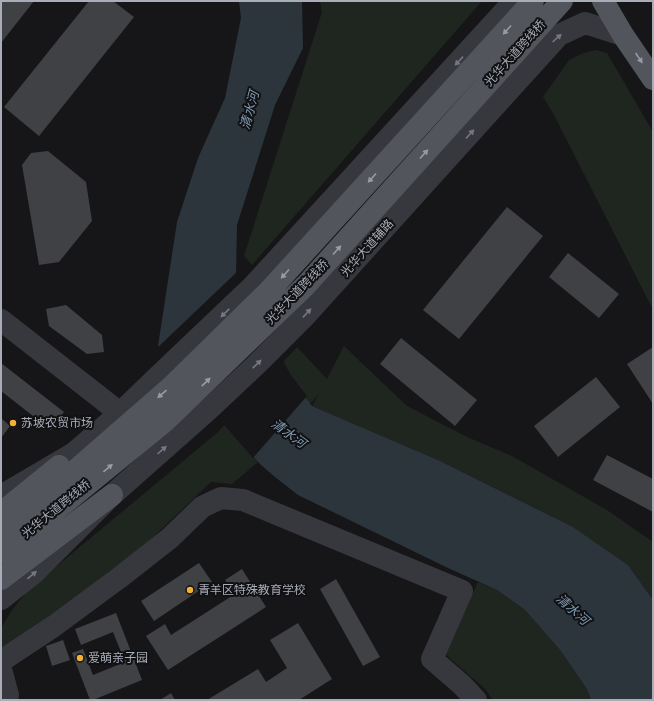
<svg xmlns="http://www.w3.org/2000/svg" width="654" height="701" viewBox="0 0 654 701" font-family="'Titillium Web','Noto Sans SC',sans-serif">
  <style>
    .green { fill: #1e261f }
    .water { fill: #2c353c }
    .pier { fill: #161618 }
    .building { fill: #404145 }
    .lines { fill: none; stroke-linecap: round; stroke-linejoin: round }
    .minor { stroke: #37383d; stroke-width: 22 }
    .major { stroke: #53555c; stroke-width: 22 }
    .oneway { fill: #979ba6 }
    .oneway2 { fill: #757881 }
    .poi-dot { fill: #f2b134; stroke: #111113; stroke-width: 1.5 }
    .labels { text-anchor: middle; stroke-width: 4; stroke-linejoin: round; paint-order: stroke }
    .street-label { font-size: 12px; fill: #a8adb8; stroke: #111113 }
    .poi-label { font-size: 12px; fill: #a8adb8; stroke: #111113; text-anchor: start }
    .water-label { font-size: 13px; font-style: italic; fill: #7f9bb3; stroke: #111113 }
  </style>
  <rect width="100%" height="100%" fill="#161618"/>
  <!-- green -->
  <path class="green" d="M320,1H482L252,265L244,256L322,12Z
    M595,50L607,53L653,132V309L648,300L553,113L543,97L569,60L581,54Z
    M344,346L407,406L465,436L512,456L607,510L653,542V600L628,565L573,527L438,460L312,406L319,394L257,463L232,484L211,482L149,541L87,589L2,650L1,628L12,610L28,590L218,432L297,347L327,379Z
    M478,582L497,590L525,610L560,650L587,689L591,700H493L484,688L445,654Z"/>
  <!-- water -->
  <path class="water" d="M239,1H302L303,48L275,105L237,225L236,274L289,376L312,406L438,460L573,527L628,565L653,600V700H591L587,689L560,650L525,610L497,590L448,568L298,495L275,477L260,464L158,346L177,222L198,158L225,98L241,18Z"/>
  <!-- pier -->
  <path class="pier" d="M238,271V274L290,374L307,396L253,458L157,348Z"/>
  <!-- building -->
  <path class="building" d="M1,1H34L1,43Z
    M89,1H113L134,17L39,136L4,107Z
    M48,151L86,182L92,221L59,262L39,265L22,165L31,153Z
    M507,207L543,236L459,339L423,310Z
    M568,253L619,294L599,318L549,277Z
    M66,305L102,335L104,352L87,354L49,326L46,309Z
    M401,338L477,400L455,426L380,364Z
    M653,347V404L627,364Z
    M1,363L64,412L51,430L1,391Z
    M596,377L620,407L558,457L534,426Z
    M1,418L10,426L1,438Z
    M607,455L653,479V512L593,480Z
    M199,563L212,582L154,621L141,601Z
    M242,569L266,607L168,670L146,636L165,624L171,635L235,594L225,580Z
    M336,579L380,657L363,666L320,589Z
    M116,613L142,680L93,700H90L72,653L83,649L93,675L125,662L113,632L81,645L75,629Z
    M298,623L332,679L299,700H207L258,669L266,682L287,668L270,640Z
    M63,640L70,660L52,666L46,646Z
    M171,693L175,700H160Z"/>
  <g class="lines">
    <!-- minor -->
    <path class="minor" d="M1,320L120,413
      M1,496L74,453L120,413L170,365L253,286L514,1
      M1,599L34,573L112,495L208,410L256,365L304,317L559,35L585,23L623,35
      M1,661L54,626L119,578L170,538L202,507L221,498L243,500L462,591L432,659L462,685L476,700
      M1,669L8,695L7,700"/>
    <!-- major -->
    <path class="major" d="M603,1L623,35L653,79
      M1,513L59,466
      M1,532L38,503L171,387L269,291L533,1
      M1,553L67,501L164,422L306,285L562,1
      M1,579L112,495"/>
  </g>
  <!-- one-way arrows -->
  <defs><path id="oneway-solid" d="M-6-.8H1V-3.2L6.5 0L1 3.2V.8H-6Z"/></defs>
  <g class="oneway">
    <use href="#oneway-solid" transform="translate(507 30) rotate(132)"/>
    <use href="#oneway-solid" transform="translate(639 58) rotate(56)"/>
    <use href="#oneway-solid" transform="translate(424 154) rotate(-48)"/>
    <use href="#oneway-solid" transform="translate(372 178) rotate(132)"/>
    <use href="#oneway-solid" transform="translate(337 250) rotate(-48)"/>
    <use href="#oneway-solid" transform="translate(285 274) rotate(132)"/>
    <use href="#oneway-solid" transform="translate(206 382) rotate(-44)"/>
    <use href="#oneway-solid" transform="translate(162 394) rotate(139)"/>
    <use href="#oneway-solid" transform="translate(108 468) rotate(-40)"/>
  </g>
  <g class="oneway2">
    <use href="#oneway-solid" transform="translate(557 38) rotate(-42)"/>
    <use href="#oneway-solid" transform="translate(459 61) rotate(133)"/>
    <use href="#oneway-solid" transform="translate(470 134) rotate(-48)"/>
    <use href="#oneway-solid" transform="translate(225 313) rotate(136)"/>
    <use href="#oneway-solid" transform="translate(307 313) rotate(-47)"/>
    <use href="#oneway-solid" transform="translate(257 364) rotate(-44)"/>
    <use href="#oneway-solid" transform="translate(162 450) rotate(-42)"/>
    <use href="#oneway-solid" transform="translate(32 575) rotate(-40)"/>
  </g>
  <!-- markers -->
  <g class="poi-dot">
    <circle cx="13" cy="423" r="4"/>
    <circle cx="190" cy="590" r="4"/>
    <circle cx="80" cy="658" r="4"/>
  </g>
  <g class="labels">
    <!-- street labels -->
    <g class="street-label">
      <text transform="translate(515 53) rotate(-48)" y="4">光华大道跨线桥</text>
      <text transform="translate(367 248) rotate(-48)" y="4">光华大道辅路</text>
      <text transform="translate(297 292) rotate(-46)" y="4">光华大道跨线桥</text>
      <text transform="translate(56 509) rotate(-39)" y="4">光华大道跨线桥</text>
    </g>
    <!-- poi labels -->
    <g class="poi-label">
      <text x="21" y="427">苏坡农贸市场</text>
      <text x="198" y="594">青羊区特殊教育学校</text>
      <text x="88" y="662">爱萌亲子园</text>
    </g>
    <!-- water labels -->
    <g class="water-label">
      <text transform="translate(249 110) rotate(-75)" y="5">清水河</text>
      <text transform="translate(289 433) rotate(36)" y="5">清水河</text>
      <text transform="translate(573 609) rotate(42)" y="5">清水河</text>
    </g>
  </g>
  <!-- border -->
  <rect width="654" height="701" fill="none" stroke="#a8adb8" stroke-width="4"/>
</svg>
